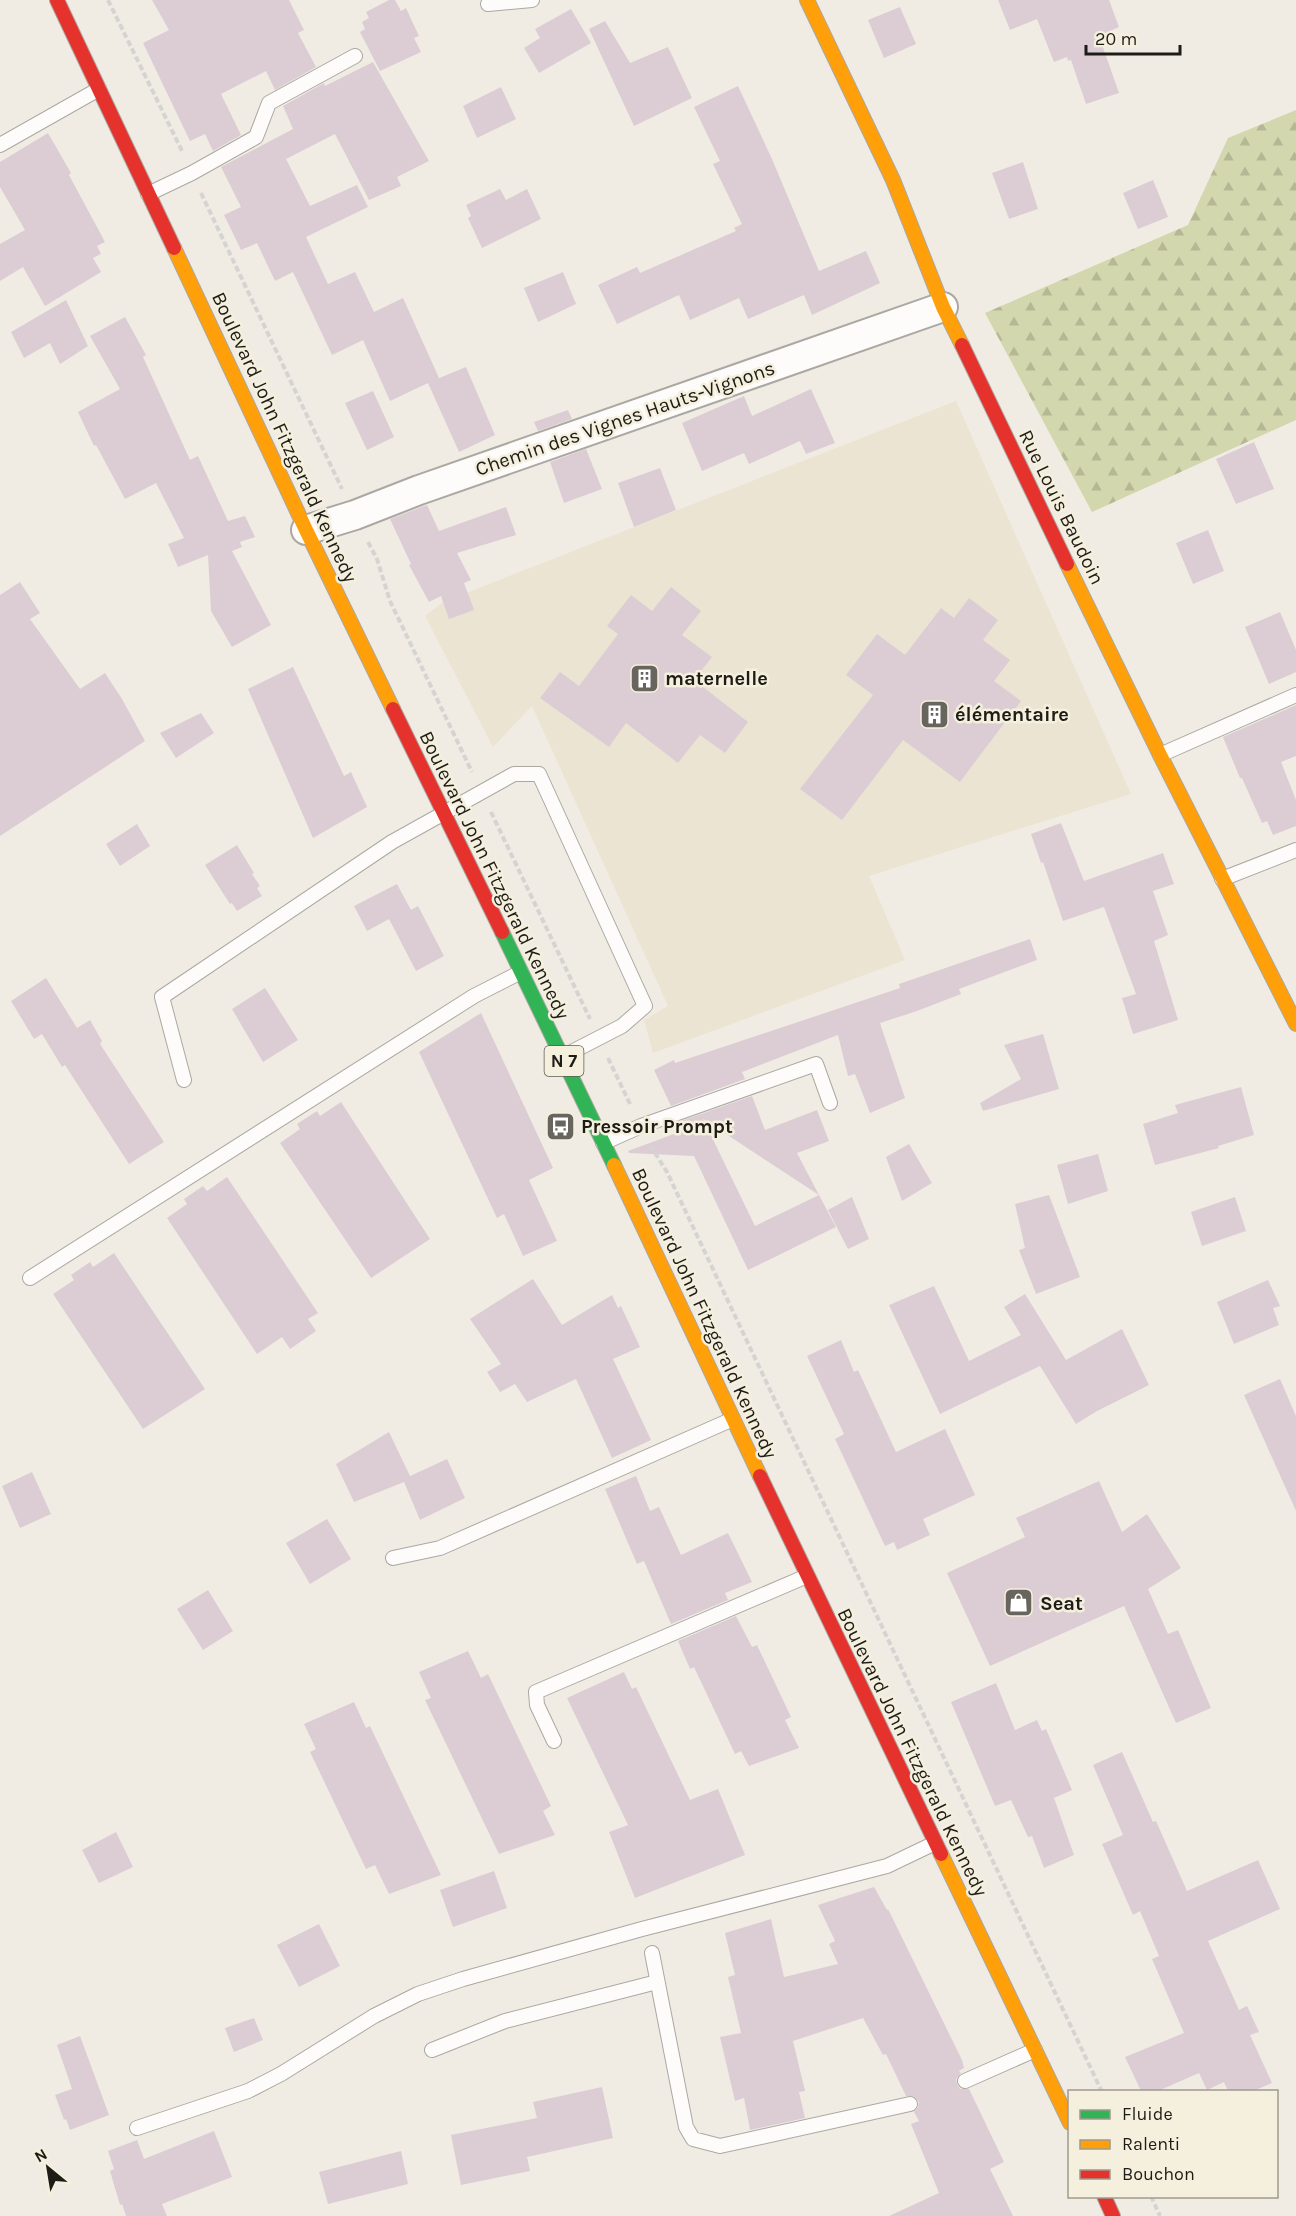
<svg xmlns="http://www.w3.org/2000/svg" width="1296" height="2216" viewBox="0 0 1296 2216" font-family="Karla,sans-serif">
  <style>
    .built { fill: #ebe4d3 }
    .forest { fill: url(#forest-firs) }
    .building { fill: #dccdd5 }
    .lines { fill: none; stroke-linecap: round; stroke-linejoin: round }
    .lane-casing { stroke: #aba8a2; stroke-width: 16 }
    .street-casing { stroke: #aba8a2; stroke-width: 32 }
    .fast-casing { stroke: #aba8a2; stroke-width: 16 }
    .slow-casing { stroke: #aba8a2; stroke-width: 16 }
    .jam-casing { stroke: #aba8a2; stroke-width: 16 }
    .path { stroke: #d6d4d2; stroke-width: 4; stroke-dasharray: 6 3; stroke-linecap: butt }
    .lane { stroke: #fdfcfb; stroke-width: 14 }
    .street { stroke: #fdfcfb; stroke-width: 28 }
    .fast { stroke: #30b455; stroke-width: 14 }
    .slow { stroke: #ff9f0a; stroke-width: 14 }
    .jam { stroke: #e5322d; stroke-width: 14 }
    .labels { text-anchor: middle; stroke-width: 5; stroke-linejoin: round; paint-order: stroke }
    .shield { fill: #f5efde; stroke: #5e5b52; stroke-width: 1.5 }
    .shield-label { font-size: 18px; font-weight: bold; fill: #1e1c16 }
    .street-label { font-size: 20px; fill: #1e1c16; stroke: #f5efde }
    .poi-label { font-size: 20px; font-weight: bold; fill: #1e1c16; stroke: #f5efde; text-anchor: start }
  </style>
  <defs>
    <pattern id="forest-firs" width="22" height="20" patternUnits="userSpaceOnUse" patternTransform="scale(1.5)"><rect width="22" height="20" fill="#d3d7ad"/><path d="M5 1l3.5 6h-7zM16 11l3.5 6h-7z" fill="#b5b894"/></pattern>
  </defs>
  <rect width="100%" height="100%" fill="#f0ece3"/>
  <!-- built -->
  <path class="built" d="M956,401L1131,794L869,876L905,960L653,1053L644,1020L668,1006L532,706L493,747L425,616L443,602Z"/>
  <!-- forest -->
  <path class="forest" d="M1296,110V420L1092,512L985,313L1188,225L1228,138Z"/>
  <!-- building -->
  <path class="building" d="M152,0H289L304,30L298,33L316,67L275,90L266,71L221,94L241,135L213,151L205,134L190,141L143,43L169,30Z
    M389,0H395L401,11L406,8L419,36L414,38L421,52L380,71L360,32L365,29L362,22L369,18L366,12Z
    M998,0H1109L1119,27L1099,36L1119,93L1086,104L1071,60L1068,61L1067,57L1054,62L1037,19L1010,30Z
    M900,7L916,44L884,58L868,20Z
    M571,9L591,43L539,73L524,48L540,38L535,29Z
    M605,21L630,63L668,47L692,98L634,126L589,29Z
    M373,62L429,161L397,177L401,186L369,200L335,134L286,159L310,206L357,185L368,207L306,237L328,284L355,272L374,312L403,298L439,378L437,379L466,367L495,435L459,452L428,383L390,401L363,340L332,355L293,272L275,281L257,243L241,250L224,215L241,207L221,167L293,129L283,106L324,83L325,86Z
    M738,86L772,159L819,271L866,251L880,283L812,315L804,295L748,319L739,298L690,320L679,295L617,324L598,285L637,267L640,273L736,231L734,228L742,224L713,164L720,161L694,107Z
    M501,87L516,119L477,138L463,106Z
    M48,133L71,173L69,175L105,242L97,246L101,254L93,258L101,272L45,306L23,267L0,281V244L25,230L0,187V162Z
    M1023,162L1038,209L1009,219L992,173Z
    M1153,180L1168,217L1138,229L1123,193Z
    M500,189L506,200L527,189L541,219L482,248L468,218L471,216L466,205Z
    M563,272L576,304L538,322L524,288Z
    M66,300L88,346L60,364L50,343L24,358L11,332Z
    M125,317L146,355L143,357L190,460L198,456L228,521L245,516L255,537L240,542L242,547L232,551L271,625L232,647L211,611L208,555L178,567L168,544L184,538L156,483L125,499L96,445L94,446L78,412L120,389L90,336Z
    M811,389L835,443L806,454L800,441L749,464L744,453L702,471L682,423L744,396L752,416Z
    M373,391L394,437L367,450L345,403Z
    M568,410L572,419L538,431L534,422Z
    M1254,442L1274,489L1236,504L1216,459Z
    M586,449L602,489L564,503L550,462Z
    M660,468L676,510L634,527L618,483Z
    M427,505L439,531L506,507L516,535L457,553L471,580L464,583L474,610L449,619L441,596L429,602L409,565L411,564L390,519Z
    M1208,530L1224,571L1193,584L1176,543Z
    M20,582L40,613L30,619L80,689L105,673L122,699L145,741L0,836V595Z
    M671,587L701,611L682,635L712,657L694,680L748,722L725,753L700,735L678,763L626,723L609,747L540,698L560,672L579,686L618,634L607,626L631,595L652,611Z
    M969,598L998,620L983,640L1010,660L994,681L1021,701L960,782L903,740L842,820L800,789L873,695L846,675L877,634L905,655L941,608L954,618Z
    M1280,612L1296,650V672L1269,684L1245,627Z
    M293,667L344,776L351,772L367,807L313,838L248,689Z
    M1296,705V756L1281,762L1296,800V826L1273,835L1267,821L1262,823L1242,778H1240L1223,737Z
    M201,713L214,733L176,758L160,733Z
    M1061,823L1084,881L1163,853L1174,884L1153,891L1168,935L1154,941L1178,1020L1133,1034L1122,998L1136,994L1104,907L1063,921L1043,862L1041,863L1031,834Z
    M137,824L150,846L120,866L106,844Z
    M237,845L254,873L252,874L260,886L257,888L262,896L237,911L232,903L230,904L205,865Z
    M397,884L411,910L418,906L444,956L416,971L389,919L367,931L354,906Z
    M1030,939L1037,960L959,989L961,994L917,1011L880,1023L905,1098L870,1113L855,1074L848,1076L838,1035L742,1072L745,1079L671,1106L654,1070L674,1060L675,1063L900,988L899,984Z
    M46,978L77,1028L90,1020L102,1041L100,1044L164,1142L129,1164L65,1065L62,1067L42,1034L34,1039L11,1001Z
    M265,988L298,1040L263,1062L232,1009Z
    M481,1013L553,1168L529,1180L557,1241L523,1256L504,1214L497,1218L419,1052Z
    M1043,1034L1059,1089L983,1111L980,1103L1021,1079L1004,1045Z
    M1241,1087L1254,1135L1218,1146L1219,1148L1155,1165L1143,1124L1178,1113L1175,1105Z
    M752,1096L765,1130L817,1110L829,1141L797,1153L819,1195L703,1119L755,1226L819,1195L836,1227L748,1270L694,1156L629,1153L628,1151L682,1131L678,1122Z
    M341,1102L430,1239L371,1278L280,1143L300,1129L297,1124L317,1111L320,1116Z
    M909,1144L932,1183L902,1201L886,1157Z
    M1098,1154L1108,1191L1068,1204L1057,1165Z
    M227,1177L318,1313L308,1319L316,1331L290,1349L282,1337L257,1354L167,1218L187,1204L184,1199L203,1186L207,1191Z
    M1049,1195L1080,1277L1036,1294L1019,1250L1025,1248L1015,1204Z
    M852,1197L869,1239L848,1249L828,1210Z
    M1235,1197L1246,1231L1202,1246L1191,1212Z
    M114,1253L205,1389L143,1429L53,1294L74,1280L71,1275L90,1262L93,1267Z
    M533,1279L562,1325L612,1295L618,1308L621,1306L640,1347L613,1359L651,1440L612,1458L576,1379L527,1402L515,1384L500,1392L487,1372L501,1364L470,1319Z
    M1268,1280L1280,1306L1273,1308L1279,1325L1234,1344L1217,1302Z
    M934,1286L969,1361L1021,1335L1004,1307L1025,1294L1066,1360L1122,1329L1149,1385L1097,1411L1076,1424L1040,1366L940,1414L889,1305Z
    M841,1340L854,1372L858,1370L896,1452L945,1429L975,1495L923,1519L930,1535L897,1550L894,1542L885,1546L835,1439L844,1434L807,1356Z
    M1280,1379L1296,1416V1511L1244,1395Z
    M389,1432L410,1476L447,1459L465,1498L420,1520L404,1482L354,1502L336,1464Z
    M32,1472L51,1514L20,1528L2,1486Z
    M636,1476L650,1511L659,1507L681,1555L728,1533L752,1582L725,1593L728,1600L671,1624L644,1561L637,1564L605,1489Z
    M1099,1481L1122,1532L1147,1514L1181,1568L1148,1589L1168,1634L1178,1630L1211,1708L1176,1723L1124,1606L990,1666L947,1573L1025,1537L1016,1518Z
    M327,1519L351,1559L310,1584L286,1543Z
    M208,1590L233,1631L203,1650L177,1609Z
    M736,1616L752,1647L757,1645L791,1717L785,1720L799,1748L749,1766L741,1751L735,1754L694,1667L690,1669L678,1641Z
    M468,1651L481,1678L488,1674L551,1806L543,1811L555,1835L499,1854L425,1700L431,1698L419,1672Z
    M624,1672L632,1689L636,1687L690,1800L718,1789L745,1855L635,1898L609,1832L628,1825L567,1698Z
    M996,1683L1015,1730L1037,1720L1042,1731L1046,1729L1072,1790L1054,1798L1074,1855L1044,1868L1032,1836L1028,1837L1011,1800L995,1806L951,1702Z
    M354,1702L366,1728L370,1726L441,1875L389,1894L375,1865L366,1869L310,1752L316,1749L304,1724Z
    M1122,1752L1153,1822L1156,1821L1187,1891L1258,1860L1280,1909L1208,1941L1239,2010L1247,2006L1259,2032L1250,2035L1272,2083L1253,2091H1228L1224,2082L1207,2090L1199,2073L1158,2091H1141L1125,2057L1184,2033L1152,1959L1159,1956L1140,1911L1133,1915L1102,1844L1123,1835L1093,1765Z
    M116,1832L133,1867L99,1883L82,1850Z
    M494,1871L507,1908L453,1927L440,1890Z
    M874,1887L887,1910L888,1909L962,2060L964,2068L959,2071L961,2073L956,2079L957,2084L960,2089H969L1004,2162L990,2169L1013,2216H889L939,2193L911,2124L919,2121L914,2112L918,2107L919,2102L913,2096H906L886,2054L883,2055L863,2018L793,2041L805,2091L799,2092L805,2118L750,2130L744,2098L735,2101L720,2037L741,2033L728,1977L735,1975L725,1933L771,1919L784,1977L838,1964L829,1944L835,1941L818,1905Z
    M319,1924L340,1966L299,1987L277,1945Z
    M254,2018L263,2040L234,2052L225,2028Z
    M80,2036L109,2115L70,2130L66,2119L64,2120L55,2095L72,2089L57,2045Z
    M602,2087L613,2138L527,2157L530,2171L461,2185L451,2135L537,2118L533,2102Z
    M214,2131L232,2177L162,2204L167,2216H126L122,2204L120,2205L110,2171L114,2169L108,2151L137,2140L144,2159Z
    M401,2151L408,2184L328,2204L319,2172Z"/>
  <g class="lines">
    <defs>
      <path id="lane" d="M488,4L532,0
        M0,145L99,89
        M148,194L192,173L256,137L269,103L355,56
        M1160,755L1296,695
        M1222,879L1296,850
        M184,1080L162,997L392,842L514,774H539L645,1006L622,1026L562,1057
        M603,1143L641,1126L816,1064L830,1103
        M30,1278L474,996L521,972
        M393,1558L440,1548L733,1419
        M554,1741L537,1705L536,1692L807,1576
        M652,1953L686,2127L693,2139L720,2146L910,2104
        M432,2050L505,2021L657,1982
        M965,2081L1035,2050
        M137,2128L248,2091L281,2074L374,2016L418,1994L463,1979L642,1929L887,1866L935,1843"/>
      <path id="street" d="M306,530L355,515L419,490L943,307"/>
      <path id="fast" d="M502,932L614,1165"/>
      <path id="slow" d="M807,0L893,180L943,307L962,345
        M174,248L306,530L393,709
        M1067,564L1160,755L1296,1024
        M614,1165L760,1476
        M941,1854L1070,2123"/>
      <path id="jam" d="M57,0L174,248
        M962,345L1067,564
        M393,709L502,932
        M760,1476L941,1854
        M1104,2196L1113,2216"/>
    </defs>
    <!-- lane casing -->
    <use href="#lane" class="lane-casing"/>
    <!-- street casing -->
    <use href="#street" class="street-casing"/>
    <!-- fast casing -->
    <use href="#fast" class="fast-casing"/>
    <!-- slow casing -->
    <use href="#slow" class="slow-casing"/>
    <!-- jam casing -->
    <use href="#jam" class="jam-casing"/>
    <!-- path -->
    <path class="path" d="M108,0L183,153
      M201,193L342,489
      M368,542L377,559L390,601L472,772
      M491,812L590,1019
      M608,1058L631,1106
      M650,1145L667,1172L1102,2092
      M1151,2196L1160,2216"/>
    <!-- lane -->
    <use href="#lane" class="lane"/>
    <!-- street -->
    <use href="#street" class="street"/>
    <!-- fast -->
    <use href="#fast" class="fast"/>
    <!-- slow -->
    <use href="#slow" class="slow"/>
    <!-- jam -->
    <use href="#jam" class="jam"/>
  </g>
  <!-- icons -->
  <defs>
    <symbol id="building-square" viewBox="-11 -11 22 22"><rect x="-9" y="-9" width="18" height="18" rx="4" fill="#68655e" stroke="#f5efde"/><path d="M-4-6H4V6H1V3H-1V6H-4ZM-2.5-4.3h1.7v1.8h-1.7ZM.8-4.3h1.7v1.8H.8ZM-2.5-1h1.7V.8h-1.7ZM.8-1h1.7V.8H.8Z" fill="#fff"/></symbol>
    <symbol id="bus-square" viewBox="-11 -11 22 22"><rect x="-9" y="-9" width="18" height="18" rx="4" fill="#68655e" stroke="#f5efde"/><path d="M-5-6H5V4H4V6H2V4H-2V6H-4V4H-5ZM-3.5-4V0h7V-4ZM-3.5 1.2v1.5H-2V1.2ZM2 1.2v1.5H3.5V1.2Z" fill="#fff"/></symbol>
    <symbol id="shop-square" viewBox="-11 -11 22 22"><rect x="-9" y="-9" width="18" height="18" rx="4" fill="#68655e" stroke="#f5efde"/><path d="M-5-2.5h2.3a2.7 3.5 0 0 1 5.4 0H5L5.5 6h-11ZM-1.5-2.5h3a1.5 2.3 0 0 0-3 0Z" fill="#fff"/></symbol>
  </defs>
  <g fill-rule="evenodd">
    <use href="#building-square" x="628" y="662" width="33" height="33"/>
    <use href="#building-square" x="918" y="698" width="33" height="33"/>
    <use href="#bus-square" x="544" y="1110" width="33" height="33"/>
    <use href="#shop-square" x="1002" y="1586" width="33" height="33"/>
  </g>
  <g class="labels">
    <!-- shield labels -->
    <rect class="shield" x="544.5" y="1046" width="39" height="30" rx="4.5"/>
    <g class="shield-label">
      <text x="564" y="1067">N 7</text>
    </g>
    <!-- street labels -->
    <g class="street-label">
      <text transform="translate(625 418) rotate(-19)" y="7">Chemin des Vignes Hauts-Vignons</text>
      <text transform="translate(285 437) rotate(65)" y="7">Boulevard John Fitzgerald Kennedy</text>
      <text transform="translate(1062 507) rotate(64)" y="7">Rue Louis Baudoin</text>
      <text transform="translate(495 875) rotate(64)" y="7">Boulevard John Fitzgerald Kennedy</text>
      <text transform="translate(705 1313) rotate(65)" y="7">Boulevard John Fitzgerald Kennedy</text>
      <text transform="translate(913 1752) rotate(64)" y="7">Boulevard John Fitzgerald Kennedy</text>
    </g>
    <!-- poi labels -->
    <g class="poi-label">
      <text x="665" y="685">maternelle</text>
      <text x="955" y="721">élémentaire</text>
      <text x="581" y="1133">Pressoir Prompt</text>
      <text x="1040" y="1610">Seat</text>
    </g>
  </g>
  <!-- legend -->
  <rect x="1068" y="2090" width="210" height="108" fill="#f5efde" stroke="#9f9b8e" stroke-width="1.5"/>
  <rect x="1080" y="2110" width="30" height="9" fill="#30b455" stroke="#9f9b8e" stroke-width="1.5"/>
  <text x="1122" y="2120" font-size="18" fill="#1e1c16">Fluide</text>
  <rect x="1080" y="2140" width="30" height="9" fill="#ff9f0a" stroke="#9f9b8e" stroke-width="1.5"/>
  <text x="1122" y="2150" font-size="18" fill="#1e1c16">Ralenti</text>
  <rect x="1080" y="2170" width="30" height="9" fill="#e5322d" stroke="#9f9b8e" stroke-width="1.5"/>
  <text x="1122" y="2180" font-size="18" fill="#1e1c16">Bouchon</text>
  <!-- north arrow -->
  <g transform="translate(48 2168) rotate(330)" stroke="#f5efde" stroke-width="4.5" paint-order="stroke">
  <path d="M0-4.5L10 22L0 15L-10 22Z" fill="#1e1c16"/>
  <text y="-9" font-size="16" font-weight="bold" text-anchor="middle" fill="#1e1c16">N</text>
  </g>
  <!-- scale -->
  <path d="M1086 45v9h94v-9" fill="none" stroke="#1e1c16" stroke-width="3"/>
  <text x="1095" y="45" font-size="18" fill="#1e1c16" stroke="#f5efde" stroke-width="4.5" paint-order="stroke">20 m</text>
</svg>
